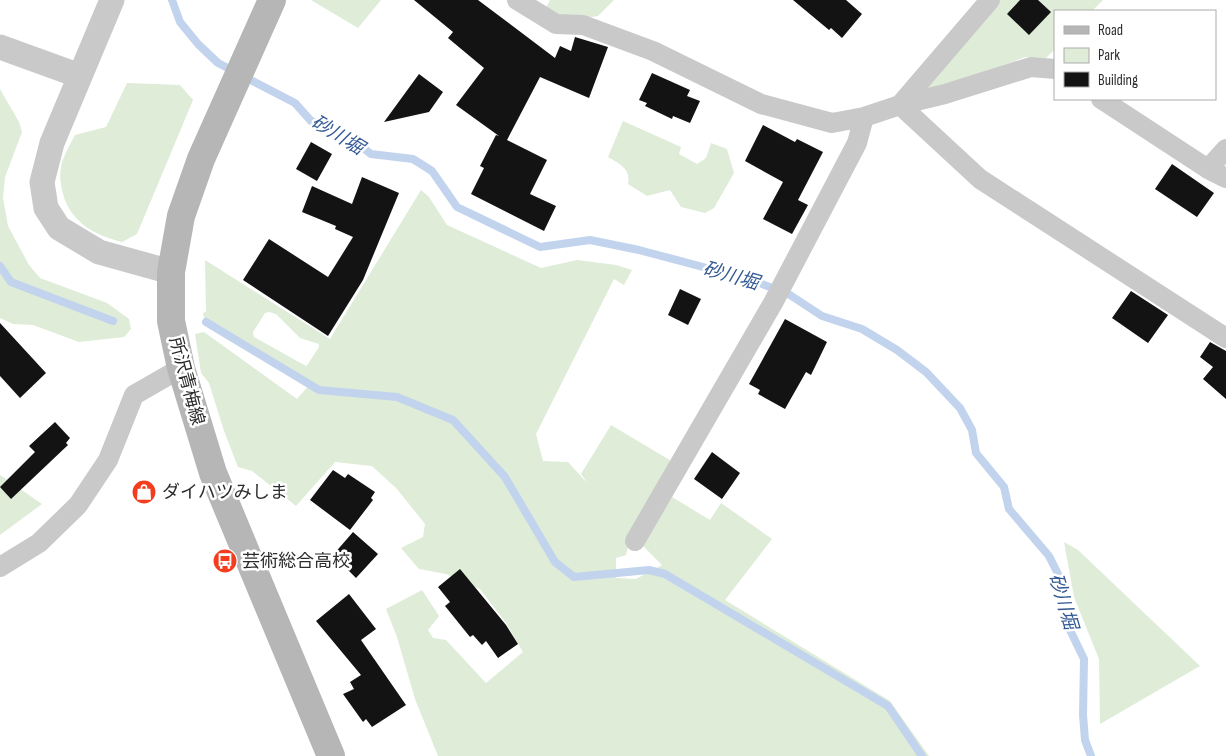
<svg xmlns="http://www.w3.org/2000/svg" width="1226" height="756" viewBox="0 0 1226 756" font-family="'Sofia Sans Condensed','Noto Sans JP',sans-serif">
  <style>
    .green { fill: #deecd8; fill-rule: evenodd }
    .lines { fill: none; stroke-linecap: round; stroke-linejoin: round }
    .stream { stroke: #c2d3ee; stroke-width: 8 }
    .building { fill: #131313 }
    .minor { stroke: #c9c9c9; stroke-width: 20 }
    .tertiary { stroke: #c9c9c9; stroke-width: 25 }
    .secondary { stroke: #b6b6b6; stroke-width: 28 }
    .labels { text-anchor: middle; stroke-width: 5; stroke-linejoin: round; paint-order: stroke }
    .street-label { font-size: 18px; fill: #2c2c2c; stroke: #fff }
    .poi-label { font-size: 18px; fill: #2c2c2c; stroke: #fff; text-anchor: start }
    .water-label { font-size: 19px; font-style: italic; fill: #345a94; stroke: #fff }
  </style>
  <rect width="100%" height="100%" fill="#fff"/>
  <!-- green -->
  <path class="green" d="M311,0H381L358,28Z
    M550,0H614L598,16L579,19L544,11Z
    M999,0H1103L1092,11H1055V49L1046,58L1025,57L932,93L926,86Z
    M127,83L180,85L193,100L137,234L122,242C95,235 71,223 63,194C61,186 59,175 61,167C63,156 70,145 75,135L106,127Z
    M0,89L19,122L22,132L5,177L3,198L8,226L29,265L40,278L107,303L129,319L131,329L124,337L79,342L33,325L13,324L0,318Z
    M623,121L681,147L679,154L697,164L706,158L711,143L727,149L734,173L714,208L705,213L681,207L670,190L647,196L628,184C631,169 620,164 608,157Z
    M421,190L429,197L447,225L541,268L577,260L616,265L632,270L624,285L614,279L536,434L543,461L568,462L588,484L581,474L611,425L673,462L629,543L626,555L616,558V578L636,579L662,565L642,545L672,497L710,520L721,503L772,539L725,600L890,701L929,756H438L415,699L397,637L386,609L422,590L439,616L428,630L433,638L446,640L486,683L523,652L506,623L480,589L446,574L419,569L401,548L423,537L425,524L397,489L372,466L335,462L296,506L252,471L238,467L224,431L209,383L201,373L195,334L204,332L297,399L310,384L205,324L203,313L206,312L205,260L330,339ZM269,312L276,314L300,338L319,344V347L308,364L306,366L254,337L253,332L265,313Z
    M0,475L42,504L0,535Z
    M1064,542L1078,550L1200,666L1100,724L1099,659L1074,597Z"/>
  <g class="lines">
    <!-- stream -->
    <path class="stream" d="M172,0L180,22L198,44L218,63L295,103L311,121L349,137L371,154L413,159L432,171L457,207L540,247L590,240L639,250L752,280L790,295L822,316L862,329L897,350L926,372L960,408L972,430L976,453L1004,487L1009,509L1049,556L1059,576L1061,602L1069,628L1084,659L1083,715L1085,740L1091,756
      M0,266L11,282L113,321
      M206,322L319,390L397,397L453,420L505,477L555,562L574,577L649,570L665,574L888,706L922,756"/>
  </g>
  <!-- building -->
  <path class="building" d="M414,0H478L555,58L560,46L571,51L575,37L608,47L589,98L540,77L507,140L547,160L530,194L556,206L544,231L471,194L484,168L480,166L496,135L499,136L456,105L484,68L448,38L453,32Z
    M793,0H846L862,14L842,38L831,28L829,30Z
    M1020,0H1038L1051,12L1029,35L1007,14Z
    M652,73L690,90L687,96L700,101L690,123L673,116L672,119L645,106L647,103L639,100Z
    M419,74L443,92L429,112L384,122Z
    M763,125L795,142L797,139L823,152L798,200L808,205L792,234L763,219L783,182L745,161Z
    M311,142L332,154L317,181L296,169Z
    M1172,164L1214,193L1197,217L1155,189Z
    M362,177L399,193L363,280L328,336L243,280L269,239L328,277L353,237L335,229L336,226L302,212L312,186L352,204Z
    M680,289L701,299L688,325L668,315Z
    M1131,291L1168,315L1148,343L1112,318Z
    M785,319L827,342L811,375L806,372L785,409L758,394L760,390L749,384Z
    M0,323L46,373L20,398L0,376Z
    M1210,342L1226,351V399L1203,379L1213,367L1200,357Z
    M55,422L70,438L66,443L68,445L11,499L0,487L35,452L29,446Z
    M712,452L740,473L722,499L694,479Z
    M333,470L345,478L348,474L375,492L371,498L373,500L350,530L310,500Z
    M353,532L378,554L356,578L333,555Z
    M460,569L506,625L518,644L498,658L486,641L482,645L473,635L470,637L445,606L450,602L438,587Z
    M349,594L376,629L361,640L406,705L372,727L366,719L363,722L343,694L354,689L350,682L361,675L316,621Z"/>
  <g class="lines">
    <!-- minor -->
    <path class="minor" d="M517,0L556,24L583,25L653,51L761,104L832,123L864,117L900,105L945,94L1031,67L1055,69
      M990,0L900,105L980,179L1226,338
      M1101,99L1208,169L1226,178
      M1208,169L1226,149
      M635,541L773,303L857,143L864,117
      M0,567L39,543L78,505L108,460L134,395L181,368"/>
    <!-- tertiary -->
    <path class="tertiary" d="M112,0L52,143L42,182L46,208L59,228L99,252L171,272
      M0,47L80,76"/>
    <!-- secondary -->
    <path class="secondary" d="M272,0L201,159L181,216L171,272V321L181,368L213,473L331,756"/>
  </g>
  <!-- icons -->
  <defs>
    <symbol id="shop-disc" viewBox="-11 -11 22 22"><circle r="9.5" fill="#f43d1e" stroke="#fff"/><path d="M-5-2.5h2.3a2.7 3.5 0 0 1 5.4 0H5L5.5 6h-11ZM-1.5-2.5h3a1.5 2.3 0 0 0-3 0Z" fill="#fff"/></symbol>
    <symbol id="bus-disc" viewBox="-11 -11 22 22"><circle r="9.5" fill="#f43d1e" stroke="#fff"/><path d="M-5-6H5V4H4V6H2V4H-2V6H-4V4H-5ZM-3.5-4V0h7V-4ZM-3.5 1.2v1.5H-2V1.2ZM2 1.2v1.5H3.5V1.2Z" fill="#fff"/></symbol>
  </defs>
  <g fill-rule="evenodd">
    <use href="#shop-disc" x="130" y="478" width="28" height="28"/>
    <use href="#bus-disc" x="211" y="547" width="28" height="28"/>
  </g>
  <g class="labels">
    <!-- street labels -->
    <g class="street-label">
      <text transform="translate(187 381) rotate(75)" y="6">所沢青梅線</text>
    </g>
    <!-- poi labels -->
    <g class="poi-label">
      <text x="162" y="498">ダイハツみしま</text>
      <text x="242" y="567">芸術総合高校</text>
    </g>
    <!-- water labels -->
    <g class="water-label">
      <text transform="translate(338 134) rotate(31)" y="7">砂川堀</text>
      <text transform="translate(731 275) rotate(16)" y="7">砂川堀</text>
      <text transform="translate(1064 601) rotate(73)" y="7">砂川堀</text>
    </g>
  </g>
  <!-- legend -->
  <rect x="1054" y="10" width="162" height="90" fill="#ffffff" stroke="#ababab"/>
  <rect x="1064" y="26" width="25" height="8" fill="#b6b6b6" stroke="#ababab"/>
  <text x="1098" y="35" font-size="15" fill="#2c2c2c">Road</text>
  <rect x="1064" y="48" width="25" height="15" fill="#deecd8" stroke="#ababab"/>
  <text x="1098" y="60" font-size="15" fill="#2c2c2c">Park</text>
  <rect x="1064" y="72" width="25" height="15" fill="#131313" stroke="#ababab"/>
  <text x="1098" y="85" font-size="15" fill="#2c2c2c">Building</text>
</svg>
